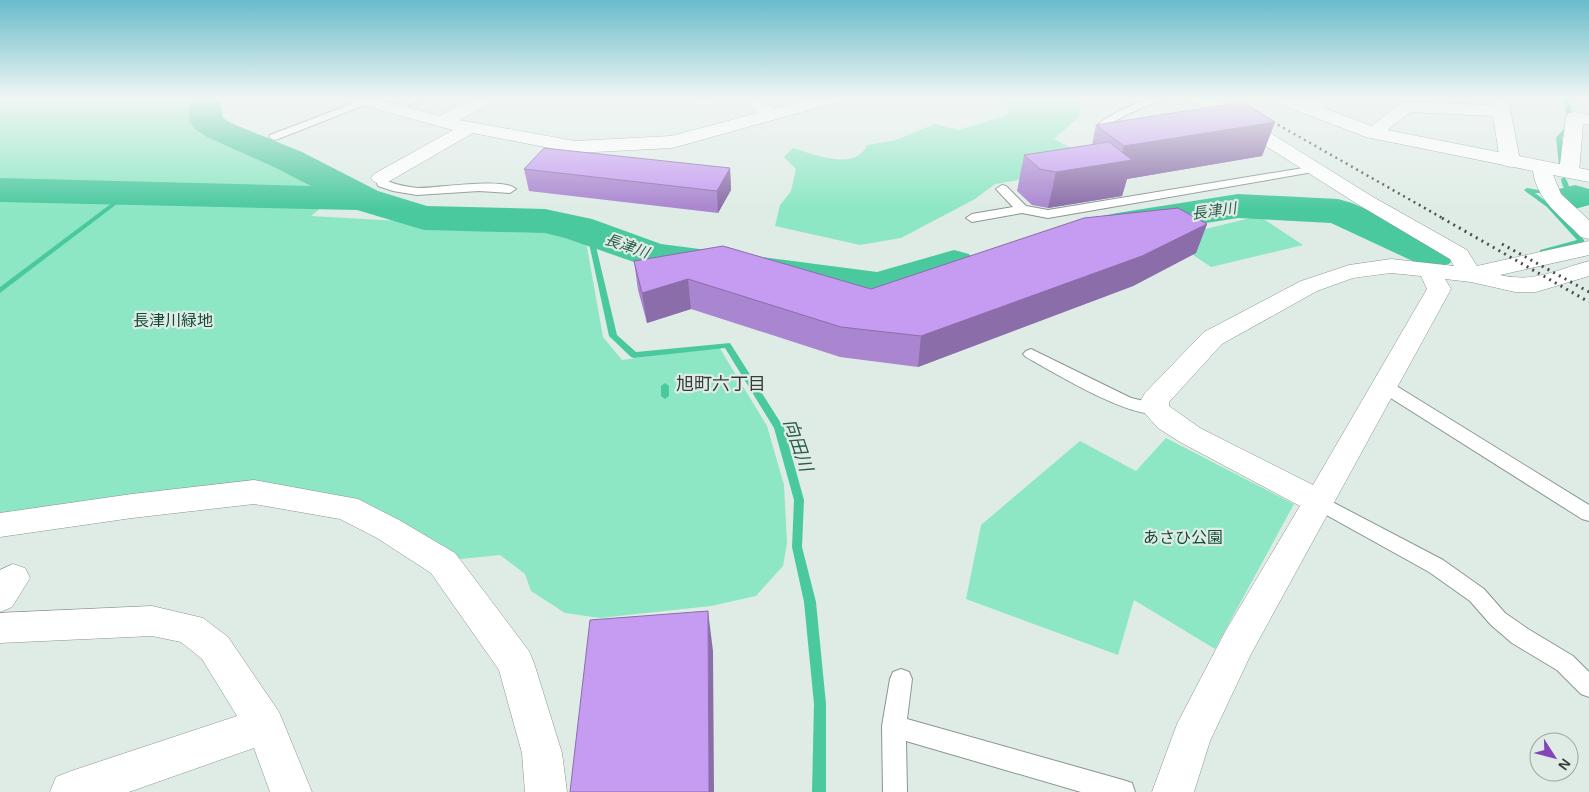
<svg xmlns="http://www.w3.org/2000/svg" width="1589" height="792" viewBox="0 0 1589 792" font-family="Arial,'Noto Sans JP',sans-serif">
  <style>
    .green { fill: #8de7c4 }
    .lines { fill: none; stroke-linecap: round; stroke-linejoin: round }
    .stream { fill: #4ac99f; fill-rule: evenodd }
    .river { fill: #4ac99f; fill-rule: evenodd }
    .lane-casing { stroke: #8a9690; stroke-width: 2 }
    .street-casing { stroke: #8a9690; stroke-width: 1 }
    .secondary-casing { stroke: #8a9690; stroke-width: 1 }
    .lane { fill: #fff; fill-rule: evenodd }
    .street { fill: #fff; fill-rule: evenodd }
    .secondary { fill: #fff; fill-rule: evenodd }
    .rail-far1 { stroke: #494f4d; stroke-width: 2.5; stroke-dasharray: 2 4; stroke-linecap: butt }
    .rail { stroke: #494f4d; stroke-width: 3; stroke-dasharray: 2 4.5; stroke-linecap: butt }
    .wall { fill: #aa86d0 }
    .shaded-wall { fill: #8b6da9 }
    .building { fill: #c69cf2; stroke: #8b6da9 }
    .labels { text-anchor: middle; stroke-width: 4.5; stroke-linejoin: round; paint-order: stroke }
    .far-water-label { font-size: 15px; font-style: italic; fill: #2b5d4b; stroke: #dfece6 }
    .park-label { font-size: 16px; fill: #144937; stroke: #dfece6 }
    .neighbourhood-label { font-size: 18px; fill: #373c3a; stroke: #dfece6 }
    .water-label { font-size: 18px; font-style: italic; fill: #2b5d4b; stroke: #dfece6 }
  </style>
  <rect width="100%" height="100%" fill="#dfece6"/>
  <!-- green -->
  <path class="green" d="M0,98H205L210,122L216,127L342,190L311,216L559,230L579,239L587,247L603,337L622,360L719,347L767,426L784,485L787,543L783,566L756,596L711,606L600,618L565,613L531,591L525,574L500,555L461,559L398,522L347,499L0,518Z
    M998,98H1074L1079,102L1081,115L1054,139L1081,153L1064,172L995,184L975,199L901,238L860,245L775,226L780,205L791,191L796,169L784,157L793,148C813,154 856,172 867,145L896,140L935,124L959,130L1005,116L1010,110Z
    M1259,216L1303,245L1211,267L1168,238Z
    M1166,438L1294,504L1215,649L1134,600L1118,655L966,599L981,525L1080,441L1136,471Z"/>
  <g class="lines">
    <!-- stream -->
    <path class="stream" d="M1563,98H1569L1574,124L1562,138L1565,164L1562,166L1559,164L1556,138L1568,124Z
      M1564,177C1568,180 1567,183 1570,188C1574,194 1582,197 1589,199V203C1575,199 1563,194 1561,179Z
      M1527,188L1544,191V193H1535L1551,205L1584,240V242L1546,254H1540V250L1577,240L1547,207L1525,191L1524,190Z
      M128,191L131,193L130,194L0,293V287Z
      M590,232L593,234L617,335L636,352L730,343L784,428L804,500L802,547L816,602L826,704V792H812L814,704L804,602L792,547L794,500L774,428L725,348L634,358L631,357L609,336L587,234Z
      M665,383L669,386V396L665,399L661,396V386Z"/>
    <!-- river -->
    <path class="river" d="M188,98H220L223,118L231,123L302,152L378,191L427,206L545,209L592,219L661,244L877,272L954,250L969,254L976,263L969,272L918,290L877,300L654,269L565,238L545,233L424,230L357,210L0,202V178L311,186L276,168L207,137L195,129L190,122Z
      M1575,185L1589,189V205L1575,209L1559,205L1553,197L1559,189Z
      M1238,194L1338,199L1352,203L1449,246L1456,255L1449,264L1434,268L1419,264L1331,223L1238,218L1117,237L1103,234L1097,225L1103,216L1117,213Z"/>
    <defs>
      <path id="lane" d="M367,98L371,101L370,103L278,139L274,140L269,137L270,135Z
        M409,98H423L398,111L394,112L389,109Z
        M1151,98H1166L1128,114L1108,125H1100L1099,123L1120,110Z
        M1183,98H1209L1210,100C1204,105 1189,103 1183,98Z
        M1315,166L1319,167L1321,169L1319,171L1048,218L1022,213L972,222L966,218L972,214L1013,207L996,189L1002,185L1006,186L1026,206L1048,210Z
        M381,174L385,176L387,181C398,185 407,187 418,188C437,188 505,177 516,189L510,193L479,191L417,195L393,191L378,186L375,178Z
        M1031,349L1131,398L1161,405L1163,409L1161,413C1133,421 1053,372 1026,357L1023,354L1026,351Z
        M1384,381L1390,382L1589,505V521L1582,519L1378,390L1376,386L1378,382Z
        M1319,495L1443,560L1484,589L1505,613L1528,629L1573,656L1589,672V697L1581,694L1557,670L1512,643L1491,625L1470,601L1429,572L1312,507L1310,502L1312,497Z
        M901,669L909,672L912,679L907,719L1123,780L1132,783L1135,792H1081L906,741L907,792H883L882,726L890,679L893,672Z"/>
      <path id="street" d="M348,98H375L439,116L474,98H495L493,102L459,120L575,141L671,136L758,113L739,98H759L774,109L812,98H840L838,102L672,148L575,153L473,133L388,182L381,184L374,182L371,178L374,174L453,130L350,102Z
        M688,98H718L716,102C704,105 696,109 688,98Z
        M1194,98H1214L1373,197L1467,250L1477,266L1589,241V255L1500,275C1536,283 1555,270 1589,261V276L1536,292H1515L1471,282L1445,279L1451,289L1251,654L1210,741L1194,792H1152L1177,724L1225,632L1300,506L1180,442L1158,428L1141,409V400L1145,393L1204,332L1301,281L1349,265L1391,259L1454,266L1450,259L1359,205L1196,102ZM1391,273L1421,276L1427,289L1313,485L1200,428L1169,406V402L1222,344L1317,291L1353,278Z
        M1311,98H1330C1324,107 1312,116 1301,113L1298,109Z
        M1491,98H1508L1520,161L1517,165L1510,167L1503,165L1500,161L1493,116L1411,112L1378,137L1372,138L1366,137L1363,133L1401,103L1407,102L1492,105Z
        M1575,112L1589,115V125L1583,124L1579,172L1576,176L1569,178L1562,176L1559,172L1566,117L1569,113Z
        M254,480L358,499L399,520L455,553L529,651L534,663L562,753L567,792H525L522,753L499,670L431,573L377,538L340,519L254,504L132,518L0,537V513L132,494Z
        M13,564L25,568L30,578L12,607L0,612V570Z
        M152,606L203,618L228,637L279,712L312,792H270L254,748L129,792H50L56,777L71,771L237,716L202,659L181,642L152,636L0,643V613Z"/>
      <path id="secondary" d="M1273,98H1297L1377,128L1589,170V182L1553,175L1561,194L1589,220V239L1581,237C1561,216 1537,201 1533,171L1366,137L1275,102Z"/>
    </defs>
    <!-- lane casing -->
    <use href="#lane" class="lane-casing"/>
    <!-- street casing -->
    <use href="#street" class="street-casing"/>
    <!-- secondary casing -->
    <use href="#secondary" class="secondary-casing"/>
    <!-- lane -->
    <use href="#lane" class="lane"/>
    <!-- street -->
    <use href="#street" class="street"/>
    <!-- secondary -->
    <use href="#secondary" class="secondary"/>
    <!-- rail-far1 -->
    <path class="rail-far1" d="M1231,98L1444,219"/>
    <!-- rail -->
    <path class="rail" d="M1442,218L1589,302
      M1502,244L1589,292"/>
  </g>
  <!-- wall -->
  <path class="wall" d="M1275,122L1262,156L1127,179L1122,196L1048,208L1032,205L1017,191L1024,155L1092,145L1096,125Z
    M730,168L731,190L718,213L529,191L524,169Z
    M1207,224L1196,253L1133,286L918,367L840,357L691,309L647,323L638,290L634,261L871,289Z"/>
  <!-- shaded-wall -->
  <path class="shaded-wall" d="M1275,122L1262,156L1127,179L1122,196L1048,208L1056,172L1120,162L1124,146Z
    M730,168L731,190L718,213L717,191Z
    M1207,224L1196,253L1133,286L918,367L921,336Z
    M688,279L691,309L647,323L642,293Z
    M708,611L713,651L714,792H709Z"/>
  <!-- building -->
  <path class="building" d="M1243,102L1275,122L1124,146L1096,125Z
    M1109,142L1132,160L1056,172L1040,169L1024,155Z
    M544,148L730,168L717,191L524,169Z
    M1178,208L1207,224L1142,256L921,336L841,327L688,279L642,293L634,261L723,246L871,289L1084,218Z
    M708,611L709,792H570L590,620Z"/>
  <!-- sky -->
  <linearGradient id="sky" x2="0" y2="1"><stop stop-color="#69bccb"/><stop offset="0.47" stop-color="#f1f6f4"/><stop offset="1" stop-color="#f1f6f4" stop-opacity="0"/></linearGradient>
  <rect width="1589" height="209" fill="url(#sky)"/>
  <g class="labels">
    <!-- far-water labels -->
    <g class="far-water-label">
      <text transform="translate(1214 211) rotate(-8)" y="5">長津川</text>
      <text transform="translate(627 246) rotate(19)" y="5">長津川</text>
    </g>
    <!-- park labels -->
    <g class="park-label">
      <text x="173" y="326">長津川緑地</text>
      <text x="1183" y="543">あさひ公園</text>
    </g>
    <!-- neighbourhood labels -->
    <g class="neighbourhood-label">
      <text x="721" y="390">旭町六丁目</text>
    </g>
    <!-- water labels -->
    <g class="water-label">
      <text transform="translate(798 445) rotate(71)" y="6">向田川</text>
    </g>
  </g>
  <!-- north arrow -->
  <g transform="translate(1554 757) rotate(126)"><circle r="24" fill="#dfece6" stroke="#9ca6a1"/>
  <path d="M0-4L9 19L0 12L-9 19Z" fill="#8445bb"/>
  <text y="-8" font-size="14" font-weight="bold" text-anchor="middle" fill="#373c3a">N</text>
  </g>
</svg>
